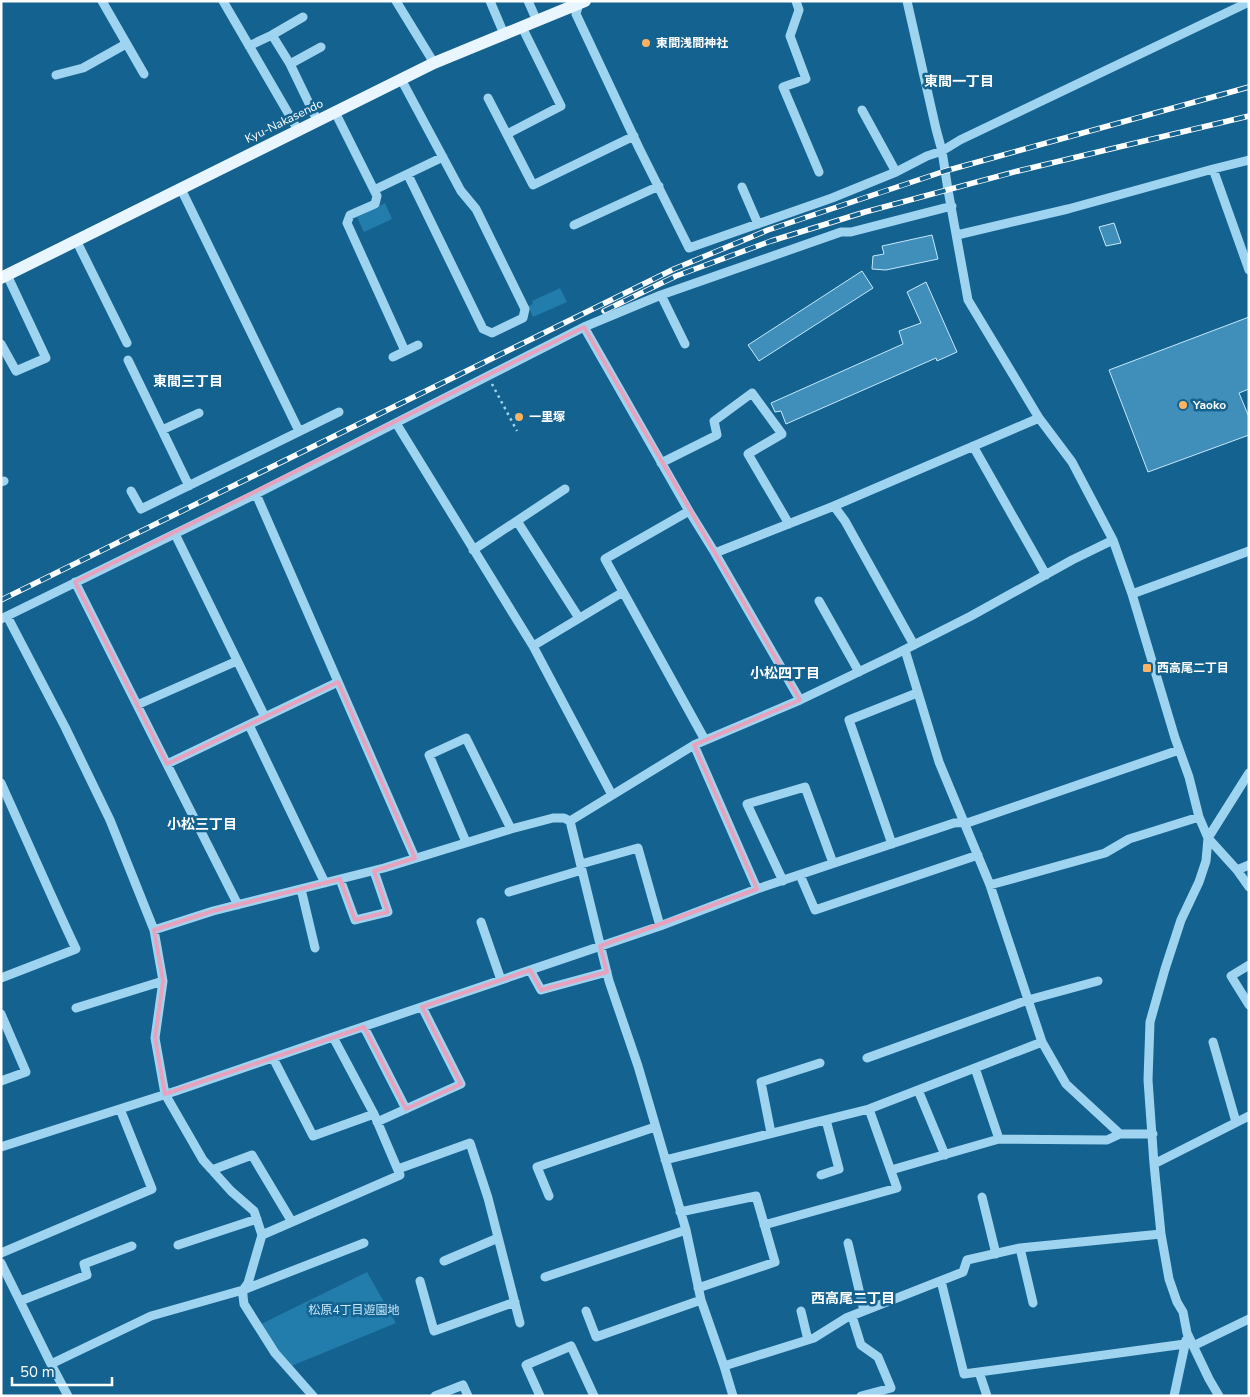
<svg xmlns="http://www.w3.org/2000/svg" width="1250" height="1397" viewBox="0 0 1250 1397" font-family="'Nunito Sans','Noto Sans JP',sans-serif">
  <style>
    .green { fill: #227cac }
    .building { fill: #408eba; stroke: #c6e9fc }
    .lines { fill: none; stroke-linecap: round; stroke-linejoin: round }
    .path { stroke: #9fd4f1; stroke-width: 2.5; stroke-dasharray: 2.5 4; stroke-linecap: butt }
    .minor { stroke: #9fd4f1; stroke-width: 9 }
    .major { stroke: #e9f6ff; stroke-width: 12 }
    .rail-casing { stroke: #fff; stroke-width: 5.5 }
    .rail { stroke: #14628f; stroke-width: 4; stroke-dasharray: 11; stroke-linecap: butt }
    .marked { fill: none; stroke: #e7a3bd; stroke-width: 4; stroke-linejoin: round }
    .poi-dot { fill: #ffb25f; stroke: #14628f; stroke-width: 2 }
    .labels { text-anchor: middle; stroke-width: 5; stroke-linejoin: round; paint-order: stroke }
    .poi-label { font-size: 12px; font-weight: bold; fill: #fff; stroke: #14628f; text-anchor: start }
    .street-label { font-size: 12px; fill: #fff; stroke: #14628f }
    .park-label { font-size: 12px; fill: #c6e9fc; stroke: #14628f }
    .neighbourhood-label { font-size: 14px; font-weight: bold; fill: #fff; stroke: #14628f }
  </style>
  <rect width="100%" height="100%" fill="#14628f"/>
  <!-- green -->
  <path class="green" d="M385,203L392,219L364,232L357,217Z
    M560,288L567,302L533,317L528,306L533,304L532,301Z
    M367,1272L396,1323L289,1367L259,1325Z"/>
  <!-- building -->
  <path class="building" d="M1114,223L1121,243L1106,246L1099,227Z
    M932,235L938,259L886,270L872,269L873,256L884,254L882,246Z
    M862,271L873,288L759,361L748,345Z
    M926,282L957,352L937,361L936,358L786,424L781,411L775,412L771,403L903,344L899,331L921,323L907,292Z
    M1249,317V389L1239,393L1249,417V435L1148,472L1109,370Z"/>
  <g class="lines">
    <!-- path -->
    <path class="path" d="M492,384L517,431"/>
    <!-- minor -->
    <path class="minor" d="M102,1L144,74
      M223,1L298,130
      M396,1L434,63
      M490,1L504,34
      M528,1L537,21
      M578,1L579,3L576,14L639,148L689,248L832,198L896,172L927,156L942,151L960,140L1249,2
      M796,1L799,10L790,36L806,79L783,87L819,172
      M907,1L936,129L942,151L948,190L968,300L1039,418L1072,462L1113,540L1132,594L1175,738L1189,777L1199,817L1208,838L1237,870L1249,887
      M303,17L272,35L290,64L317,120
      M249,46L272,35
      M290,64L321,47
      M56,75L83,68L126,44
      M401,79L461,191L476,209L525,309L523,318L492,333L483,329L408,175
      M488,98L533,185L634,136
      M862,110L896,172
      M335,112L377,196L375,204L350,215L347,223L405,351
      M507,134L561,106L522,27
      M1213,169L1249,270
      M742,187L758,224
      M181,189L299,431
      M374,190L443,157
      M574,225L659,186
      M957,235L1068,209L1213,169L1249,160
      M76,240L127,343
      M661,295L685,344
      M584,327L689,511L715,553L800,700
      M1,344L16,371L46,358L7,275
      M393,357L418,345
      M128,360L189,486
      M396,423L533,646L612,795
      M162,430L199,413
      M973,446L1046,575
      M661,463L717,435L714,421L752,393L782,434L748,454L789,524
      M1,482L4,481
      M131,491L141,509L339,412
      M256,494L415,858
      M834,506L845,521L914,645
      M689,511L605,559L705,740
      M517,521L579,618
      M175,534L265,717
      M473,550L565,489
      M715,553L834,506L1039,418
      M75,582L238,905
      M1132,594L1249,551
      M819,601L859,672
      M7,616L65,727L110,820L154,930L163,981L155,1038L165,1094L203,1160L231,1191L254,1211L262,1235L248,1283L243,1290L151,1316L51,1364
      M1,619L256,494L584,327L661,295L841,232H851L952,206
      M533,646L623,592
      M905,650L939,762L990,885L1042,1042L1066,1084L1120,1134H1153
      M137,705L237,661
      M249,725L325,883
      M694,745L757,889
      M167,764L338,682
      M1,783C26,838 50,894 76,949L1,978
      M570,821L694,745L800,700L894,655L971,616L1072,560L1113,540
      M570,821L609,981L638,1066L686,1230L701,1300L724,1366L733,1396
      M466,842L429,755L466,738L511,829
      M892,844L849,720L917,693
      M581,864L638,848L660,926
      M1237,870L1249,865
      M800,875L815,910L978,855
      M340,879L355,920L388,912L374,871
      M783,881L747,804L805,787L833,863
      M990,885L1105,853L1129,839L1199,817
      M301,889L315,948
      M509,892L582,870
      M481,922L501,980
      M154,930L213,911L384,868L511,829L553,818H564L570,821
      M1249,965L1231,976L1249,1005
      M530,970L541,990L607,972
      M76,1008L163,981
      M1,1014L26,1072L1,1081
      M364,1027L406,1109
      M1213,1042L1236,1122
      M273,1058L313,1136L374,1114
      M867,1058L1028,1000L1098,981
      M975,1068L999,1139
      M918,1090L945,1155
      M377,1122L461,1084L422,1007
      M771,1133L761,1082L820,1063
      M1,1147L176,1091L333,1037L660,926L757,889L954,823L970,822L1179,750
      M665,1160L869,1109L1042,1042
      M1154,1164L1249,1116
      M398,1169L470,1143L488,1198L520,1323
      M212,1170L252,1155L292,1222
      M891,1170L999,1139L1107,1140L1120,1134
      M821,1175L839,1169L826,1120
      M549,1196L537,1167L655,1127
      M982,1197L996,1254
      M680,1212L756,1196L775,1262L698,1288
      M764,1225L897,1188L869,1109
      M262,1235L400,1175L374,1114L333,1037
      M848,1243L864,1311
      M178,1245L257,1219
      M1020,1248L1033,1303
      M1,1253L152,1189L120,1109
      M444,1261L498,1238
      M1,1263L51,1364L68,1396
      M545,1277L686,1230
      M420,1281L434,1331L515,1302
      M941,1281L964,1374L1185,1344
      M20,1301L87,1275L84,1264L132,1246
      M586,1311L596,1337L701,1300
      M801,1311L808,1340
      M852,1316L861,1345L878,1357L891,1388L861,1396
      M1193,1346L1249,1319
      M724,1366L814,1338L846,1318L963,1272L967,1260L1020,1248L1161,1234
      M979,1372L987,1396
      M313,1396L275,1353L244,1304L243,1296V1290L364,1243
      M435,1396L463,1385L468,1396
      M540,1396L526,1365L571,1346L594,1396
      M1174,1396L1186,1340
      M1219,1396L1209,1379L1187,1333L1183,1312L1177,1302L1169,1279L1161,1234L1154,1164L1148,1080L1150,1022L1165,969L1181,920L1199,882L1206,861L1208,838L1249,773"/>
    <!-- major -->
    <path class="major" d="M1,278L434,63L585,1"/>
    <defs>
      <path id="rail" d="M604,311L676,276L771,241L865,212L1018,171L1249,116
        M1,600L674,269L768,230L945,171L1249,87"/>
    </defs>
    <!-- rail casing -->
    <use href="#rail" class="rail-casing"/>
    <!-- rail -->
    <use href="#rail" class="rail"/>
  </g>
  <!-- marked area -->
  <path class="marked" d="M584,327L800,700L694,745L757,889L600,946L607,972L541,990L530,970L422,1007L461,1084L406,1109L364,1027L165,1094L155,1038L163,981L154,930L213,911L340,879L355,920L388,912L374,871L415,858L338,682L167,764L75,582Z"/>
  <!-- markers -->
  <g class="poi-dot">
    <circle cx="646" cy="43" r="5"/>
    <circle cx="1183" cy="405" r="5"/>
    <circle cx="519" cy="417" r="5"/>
    <rect x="1142" y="663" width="10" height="10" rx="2.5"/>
  </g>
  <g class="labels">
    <!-- poi labels -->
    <g class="poi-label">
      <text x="656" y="47">東間浅間神社</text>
      <text x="1193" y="409">Yaoko</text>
      <text x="529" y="421">一里塚</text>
      <text x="1157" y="672">西高尾二丁目</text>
    </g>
    <!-- street labels -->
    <g class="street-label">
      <text transform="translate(284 121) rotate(-26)" y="4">Kyu-Nakasendo</text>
    </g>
    <!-- park labels -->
    <g class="park-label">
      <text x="354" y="1314">松原4丁目遊園地</text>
    </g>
    <!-- neighbourhood labels -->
    <g class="neighbourhood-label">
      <text x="959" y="86">東間一丁目</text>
      <text x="188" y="386">東間三丁目</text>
      <text x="785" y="678">小松四丁目</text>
      <text x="202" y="829">小松三丁目</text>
      <text x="853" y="1303">西高尾二丁目</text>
    </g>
  </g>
  <!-- border -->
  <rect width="1250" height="1397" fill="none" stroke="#ffffff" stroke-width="5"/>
  <!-- scale -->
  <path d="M12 1377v8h100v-8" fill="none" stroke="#ffffff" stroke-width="2.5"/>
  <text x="20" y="1377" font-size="15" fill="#ffffff" stroke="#14628f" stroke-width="4" paint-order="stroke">50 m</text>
</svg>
